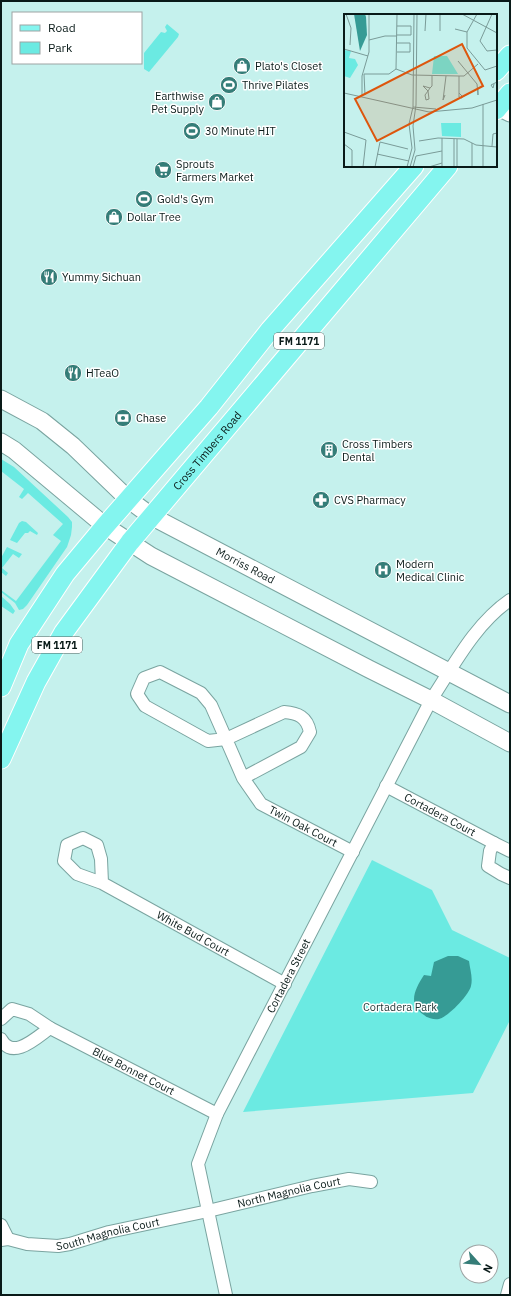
<svg xmlns="http://www.w3.org/2000/svg" width="511" height="1296" viewBox="0 0 511 1296" font-family="'IBM Plex Sans',sans-serif">
  <style>
    .green { fill: #6beae2 }
    .water { fill: #369b95 }
    .lines { fill: none; stroke-linecap: round; stroke-linejoin: round }
    .street-casing { stroke: #7aa4a0; stroke-width: 14 }
    .secondary-casing { stroke: #7aa4a0; stroke-width: 19 }
    .primary-casing { stroke: #fff; stroke-width: 21 }
    .street { stroke: #fff; stroke-width: 12 }
    .secondary { stroke: #fff; stroke-width: 17 }
    .primary { stroke: #84f5ef; stroke-width: 19 }
    .labels { text-anchor: middle; stroke-width: 3; stroke-linejoin: round; paint-order: stroke }
    .shield { fill: #fff; stroke: #535f5d; stroke-width: 1 }
    .shield-label { font-size: 10px; font-weight: bold; fill: #091a18 }
    .poi-label { font-size: 11px; fill: #091a18; stroke: #fff; text-anchor: start }
    .street-label { font-size: 11px; fill: #091a18; stroke: #fff }
    .park-label { font-size: 11px; fill: #1e3433; stroke: #fff }
    .inset-road { fill: none; stroke: #7a9b98; stroke-width: 1 }
    .view { fill: #dd560d; fill-opacity: 0.15; stroke: #dd560d; stroke-width: 2 }
    .inset-edge { fill: none; stroke: #091a18; stroke-width: 2 }
  </style>
  <rect width="100%" height="100%" fill="#c5f1ed"/>
  <!-- green -->
  <path class="green" d="M167,24L179,34L178,37L149,72L144,69V53L161,32L165,33L167,31L165,27Z
    M1,459L14,467L68,517L72,522V527L71,535L67,547L27,605L23,609L19,610L15,603L1,592V590L16,601L61,541L53,535L63,524L28,493L22,499L19,497L24,489L1,471Z
    M22,521L26,522L38,533L37,535L30,531L28,533H25L17,543L10,540L19,523Z
    M7,547L22,554L19,558L13,554L2,568L8,573L6,576L1,572V558Z
    M1,596L10,604L15,611L13,614L1,606Z
    M372,860L432,890L452,930L510,958V1020L473,1093L243,1112Z"/>
  <!-- water -->
  <path class="water" d="M448,956H458L469,961C470,969 473,978 471,986C469,995 448,1017 439,1019C434,1020 427,1018 424,1015C407,1004 415,989 424,975L431,976L434,962Z"/>
  <g class="lines">
    <defs>
      <g id="street">
        <path d="M160,672L201,693L211,705L226,739L208,741L145,706L137,694L144,678Z"/>
        <path id="s1" d="M243,778L301,747L310,732C307,717 298,713 284,712L226,739L243,778L261,804L353,852"/>
        <path id="s2" d="M386,786L494,843"/>
        <path d="M510,851L494,843L490,851L488,866L501,874L510,878"/>
        <path id="s3" d="M102,883L77,874L64,861L67,845L83,838L97,845L101,859L102,883L285,984"/>
        <path d="M1,1019L12,1009L29,1014L50,1028C37,1037 13,1061 1,1039"/>
        <path id="s4" d="M50,1028L217,1114"/>
        <path d="M1,1225L8,1239"/>
        <path id="s5" d="M1,1240L8,1239L27,1244L58,1246L70,1244L109,1232L208,1211L312,1186L349,1179L371,1182"/>
        <path id="s6" d="M226,1295L198,1164L217,1114L431,700C454,665 475,624 510,600"/>
        <path d="M507,1295L510,1284"/>
      </g>
      <g id="secondary">
        <path d="M498,107L510,113"/>
        <path id="s7" d="M1,399L42,421L73,446L128,499L151,516L510,704"/>
        <path d="M1,442L14,450L105,526L151,556L369,669L431,700L510,743"/>
      </g>
      <g id="primary">
        <path d="M496,71L510,55"/>
        <path d="M496,110L510,93"/>
        <path d="M1,687L19,644L65,574L105,526L209,407L270,330L414,166"/>
        <path id="s8" d="M1,759L36,682L64,632L130,542L448,166"/>
      </g>
    </defs>
    <!-- street casing -->
    <use href="#street" class="street-casing"/>
    <!-- secondary casing -->
    <use href="#secondary" class="secondary-casing"/>
    <!-- primary casing -->
    <use href="#primary" class="primary-casing"/>
    <!-- street -->
    <use href="#street" class="street"/>
    <!-- secondary -->
    <use href="#secondary" class="secondary"/>
    <!-- primary -->
    <use href="#primary" class="primary"/>
  </g>
  <!-- icons -->
  <defs>
    <symbol id="shop-disc" viewBox="-11 -11 22 22"><circle r="9.5" fill="#357d78" stroke="#fff"/><path d="M-5-2.5h2.3a2.7 3.5 0 0 1 5.4 0H5L5.5 6h-11ZM-1.5-2.5h3a1.5 2.3 0 0 0-3 0Z" fill="#fff"/></symbol>
    <symbol id="stadium-disc" viewBox="-11 -11 22 22"><circle r="9.5" fill="#357d78" stroke="#fff"/><path d="M0-5a6.5 5 0 1 0 0 10a6.5 5 0 1 0 0-10ZM-3.5-1.8h7v3.6h-7Z" fill="#fff"/></symbol>
    <symbol id="supermarket-disc" viewBox="-11 -11 22 22"><circle r="9.5" fill="#357d78" stroke="#fff"/><path d="M-6-5.5h2.5l.6 2H6L4.5 2H-2.5L-4.4-4H-6ZM-1.5 3.2a1.3 1.3 0 1 0 .1 0ZM3 3.2a1.3 1.3 0 1 0 .1 0Z" fill="#fff"/></symbol>
    <symbol id="restaurant-disc" viewBox="-11 -11 22 22"><circle r="9.5" fill="#357d78" stroke="#fff"/><path d="M-5-6h1v4h1v-4h1v4h1v-4h1v5L-1.5 .5V6h-2V.5L-5-1ZM5-6V6H3V1.5H1.5Q1.5-4 5-6Z" fill="#fff"/></symbol>
    <symbol id="bank-disc" viewBox="-11 -11 22 22"><circle r="9.5" fill="#357d78" stroke="#fff"/><path d="M-6-4H6V4H-6ZM0-2.3a2.3 2.3 0 1 0 0 4.6a2.3 2.3 0 1 0 0-4.6Z" fill="#fff"/></symbol>
    <symbol id="building-disc" viewBox="-11 -11 22 22"><circle r="9.5" fill="#357d78" stroke="#fff"/><path d="M-4-6H4V6H1V3H-1V6H-4ZM-2.5-4.3h1.7v1.8h-1.7ZM.8-4.3h1.7v1.8H.8ZM-2.5-1h1.7V.8h-1.7ZM.8-1h1.7V.8H.8Z" fill="#fff"/></symbol>
    <symbol id="pharmacy-disc" viewBox="-11 -11 22 22"><circle r="9.5" fill="#357d78" stroke="#fff"/><path d="M-2-6h4v4h4v4h-4v4h-4v-4h-4v-4h4Z" fill="#fff"/></symbol>
    <symbol id="hospital-disc" viewBox="-11 -11 22 22"><circle r="9.5" fill="#357d78" stroke="#fff"/><path d="M-5-5h3v3.5h4V-5h3V5h-3V1.5h-4V5h-3Z" fill="#fff"/></symbol>
  </defs>
  <g fill-rule="evenodd">
    <use href="#shop-disc" x="232" y="56" width="20" height="20"/>
    <use href="#stadium-disc" x="219" y="75" width="20" height="20"/>
    <use href="#shop-disc" x="207" y="92" width="20" height="20"/>
    <use href="#stadium-disc" x="182" y="121" width="20" height="20"/>
    <use href="#supermarket-disc" x="153" y="160" width="20" height="20"/>
    <use href="#stadium-disc" x="134" y="189" width="20" height="20"/>
    <use href="#shop-disc" x="104" y="207" width="20" height="20"/>
    <use href="#restaurant-disc" x="39" y="267" width="20" height="20"/>
    <use href="#restaurant-disc" x="63" y="363" width="20" height="20"/>
    <use href="#bank-disc" x="113" y="408" width="20" height="20"/>
    <use href="#building-disc" x="319" y="440" width="20" height="20"/>
    <use href="#pharmacy-disc" x="311" y="490" width="20" height="20"/>
    <use href="#hospital-disc" x="373" y="560" width="20" height="20"/>
  </g>
  <g class="labels">
    <!-- shield labels -->
    <g class="shield">
      <rect x="274" y="333" width="50" height="16" rx="3"/>
      <rect x="32" y="637" width="50" height="16" rx="3"/>
    </g>
    <g class="shield-label">
      <text x="299" y="345">FM 1171</text>
      <text x="57" y="649">FM 1171</text>
    </g>
    <!-- poi labels -->
    <g class="poi-label">
      <text x="255" y="70">Plato's Closet</text>
      <text x="242" y="89">Thrive Pilates</text>
      <text x="204" y="100" text-anchor="end">Earthwise<tspan x="204" dy="13">Pet Supply</tspan></text>
      <text x="205" y="135">30 Minute HIT</text>
      <text x="176" y="168">Sprouts<tspan x="176" dy="13">Farmers Market</tspan></text>
      <text x="157" y="203">Gold's Gym</text>
      <text x="127" y="221">Dollar Tree</text>
      <text x="62" y="281">Yummy Sichuan</text>
      <text x="86" y="377">HTeaO</text>
      <text x="136" y="422">Chase</text>
      <text x="342" y="448">Cross Timbers<tspan x="342" dy="13">Dental</tspan></text>
      <text x="334" y="504">CVS Pharmacy</text>
      <text x="396" y="568">Modern<tspan x="396" dy="13">Medical Clinic</tspan></text>
    </g>
    <!-- street labels -->
    <g class="street-label">
      <text dy="4" stroke="none"><textPath href="#s8" startOffset="373">Cross Timbers Road</textPath></text>
      <text dy="4" stroke="none"><textPath href="#s7" startOffset="298">Morriss Road</textPath></text>
      <text dy="4" stroke="none"><textPath href="#s2" startOffset="61">Cortadera Court</textPath></text>
      <text dy="4" stroke="none"><textPath href="#s1" startOffset="305">Twin Oak Court</textPath></text>
      <text dy="4" stroke="none"><textPath href="#s3" startOffset="237">White Bud Court</textPath></text>
      <text dy="4" stroke="none"><textPath href="#s6" startOffset="343">Cortadera Street</textPath></text>
      <text dy="4" stroke="none"><textPath href="#s4" startOffset="94">Blue Bonnet Court</textPath></text>
      <text dy="4" stroke="none"><textPath href="#s5" startOffset="295">North Magnolia Court</textPath></text>
      <text dy="4" stroke="none"><textPath href="#s5" startOffset="109">South Magnolia Court</textPath></text>
    </g>
    <!-- park labels -->
    <g class="park-label">
      <text x="400" y="1011">Cortadera Park</text>
    </g>
  </g>
  <!-- overview -->
  <g transform="translate(344 14)">
    <rect width="153" height="153" fill="#c5f1ed"/>
    <path d="M0,36L7,37L5,44L11,45L14,51L6,64L0,62ZM90,42H103L114,60H88ZM97,109H117V123L98,122Z" fill="#6beae2"/>
    <path d="M10,0H21L22,3L23,21L16,37Z" fill="#369b95"/>
    <path class="inset-road" d="M2,0L7,14L6,31M27,0H55M118,0L153,19M133,0L123,18V34L141,56L153,52M148,0L136,27L143,37L153,36M53,12H67M111,15L123,18M81,17L82,0M96,17V0M53,21H67V12M25,26L41,22H53M53,29H66M0,35L24,42M53,38H66V29M114,47L133,70L134,81V74M52,55L68,61L115,62H120L134,50M52,55L53,0M20,60H45L52,55M20,60L21,81M150,70L149,74L147,71L153,68M86,74L79,72L84,77L86,74L88,72V62M84,77L85,85L82,86L81,81ZM0,79L85,98L128,94L153,86M115,79V62M115,79L118,82V84L115,83ZM18,81V62L25,38V0M101,81L99,86L102,62M139,90V153M69,93L92,95M0,118L22,126L19,153M98,124V153M75,127L94,124L120,125L132,131L153,133M0,130L8,136V153M148,132L149,120L153,119M33,140L65,147M31,153L36,128L64,135M63,153L68,134L65,110L69,93L70,0M66,153L71,136L69,112L72,91L73,0M69,153L72,142L98,137M85,153L98,149M110,153V125M113,153V125M128,153V129"/>
    <path class="view" d="M118,30L139,72L33,127L11,85Z"/>
    <rect width="153" height="153" class="inset-edge"/>
  </g>
  <!-- border -->
  <rect width="511" height="1296" fill="none" stroke="#091a18" stroke-width="4"/>
  <!-- legend -->
  <rect x="12" y="12" width="130" height="52" fill="#ffffff" stroke="#9da3a3"/>
  <rect x="20" y="25" width="20" height="6" fill="#84f5ef" stroke="#9da3a3"/>
  <text x="48" y="32" font-size="12" fill="#091a18">Road</text>
  <rect x="20" y="42" width="20" height="12" fill="#6beae2" stroke="#9da3a3"/>
  <text x="48" y="52" font-size="12" fill="#091a18">Park</text>
  <!-- north arrow -->
  <g transform="translate(479 1264) rotate(117)"><circle r="19" fill="#ffffff" stroke="#9da3a3"/>
  <path d="M0-3L7 15L0 10L-7 15Z" fill="#357d78"/>
  <text y="-6" font-size="11" font-weight="bold" text-anchor="middle" fill="#091a18">N</text>
  </g>
</svg>
